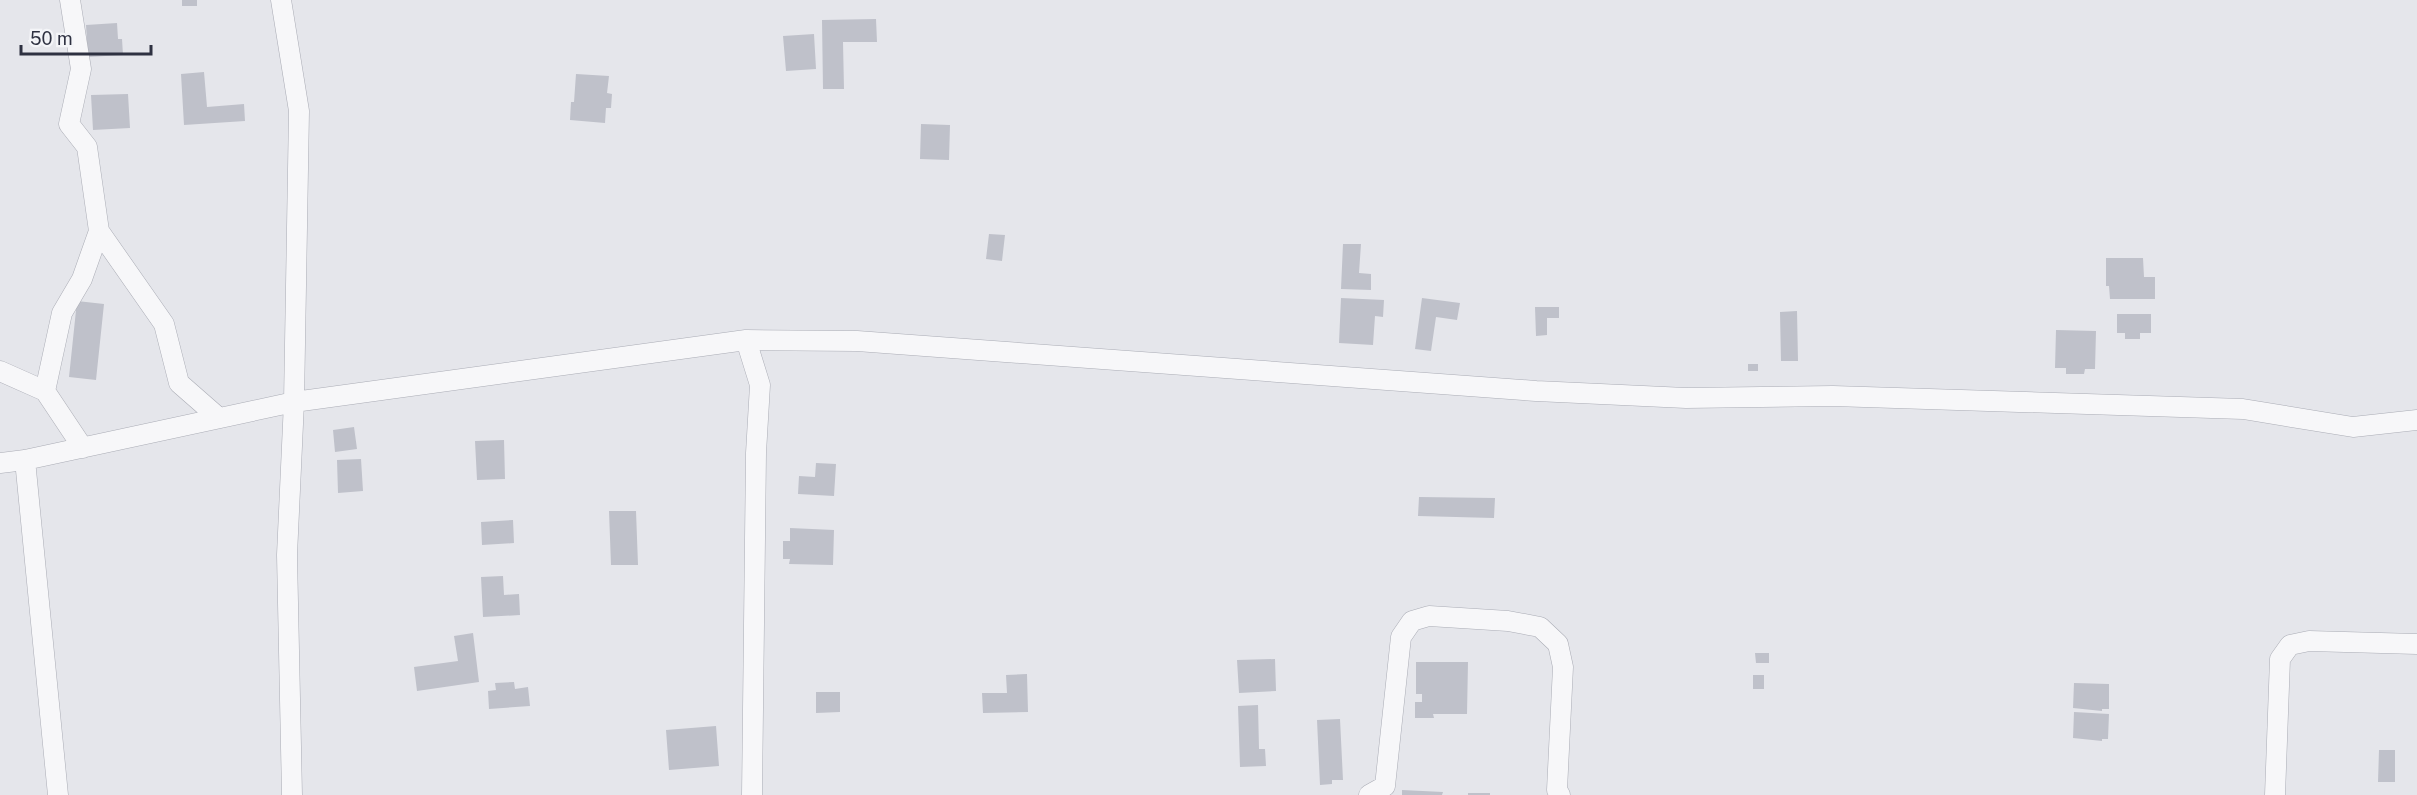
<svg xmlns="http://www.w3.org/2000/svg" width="2417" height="795" viewBox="0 0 2417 795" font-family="'Public Sans',sans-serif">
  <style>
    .building { fill: #bfc1ca }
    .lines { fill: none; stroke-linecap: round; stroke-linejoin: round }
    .minor-casing { stroke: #aaacb5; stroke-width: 21 }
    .minor { stroke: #f7f7f9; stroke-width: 20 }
  </style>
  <rect width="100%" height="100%" fill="#e5e6eb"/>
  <!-- building -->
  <path class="building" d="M182,0H197V6H182Z
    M876,19L877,42H843L844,89H823L822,20Z
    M117,23L118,39H122L123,55L88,57L86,25Z
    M814,34L816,69L786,71L783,36Z
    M204,72L207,107L244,104L245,121L184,125L181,74Z
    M576,74L609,76L607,93L612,94L611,108H606L605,123L570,120L571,102H574Z
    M128,94L130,128L93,130L91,95Z
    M921,124L950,125L949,160L920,159Z
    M989,234L1005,235L1002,261L986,259Z
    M1343,244H1361L1359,273L1371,274V290L1341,289Z
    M2106,258H2143L2144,277H2155V299H2110L2109,286H2106Z
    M1341,298L1384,300L1383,317L1375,316L1373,345L1339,343Z
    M1422,298L1460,303L1457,320L1436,317L1431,351L1415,349Z
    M77,301L104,304L96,380L69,377Z
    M1535,307H1559V318H1547V335L1536,336Z
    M1797,311L1798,361H1781L1780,312Z
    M2117,314H2151V333H2140V339H2125V333H2117Z
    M2056,330L2096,331L2095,369H2085L2084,374H2066V368H2055Z
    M1748,364H1758V371H1748Z
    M354,427L357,449L335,452L333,430Z
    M504,440L505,479L477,480L475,441Z
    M361,459L363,491L338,493L337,460Z
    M816,463L836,464L834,496L798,494L799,476L815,477Z
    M1419,497L1495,498L1494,518L1418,516Z
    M609,511H636L638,565H611Z
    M513,520L514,543L482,545L481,522Z
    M790,528L834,530L833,565L789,564L790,559H783V541H790Z
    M503,576L504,595L519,594L520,615L483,617L481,577Z
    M473,633L479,682L417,691L414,667L458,661L454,636Z
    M1755,653H1769V663H1756Z
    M1275,659L1276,691L1239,693L1237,660Z
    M1416,662H1468L1467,714H1433L1434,718H1415V702H1422V694H1416Z
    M1027,674L1028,712L983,713L982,693H1007L1006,675Z
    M1753,675H1764V689H1753Z
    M514,682L515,689L528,687L530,706L489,709L488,691L496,690L495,683Z
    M2074,683L2109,684V709H2102V711L2073,708Z
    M816,692H840V712L816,713Z
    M1258,705L1259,749H1265L1266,766L1240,767L1238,706Z
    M2074,712L2109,714L2108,739H2102V741L2073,738Z
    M1340,719L1343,780H1332V784L1320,785L1317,720Z
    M716,726L719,766L669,770L666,730Z
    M2379,750H2395V782H2378Z
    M1402,790L1443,792L1442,795H1402Z
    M1468,793H1490V795H1468Z"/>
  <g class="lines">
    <defs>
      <path id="minor" d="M70,0L81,69L69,124L87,147L99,231L164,324L179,383L219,418
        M281,0L299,111L294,402L287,555L292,795
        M746,340L760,385L756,453L752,795
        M0,371L45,391
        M83,448L45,391L62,313L82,279L99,231
        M25,460L58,795
        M0,463L25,460L294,402L746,340L857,341L1536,391L1686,398L1833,396L2243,409L2353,427L2417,420
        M1369,795L1385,786L1401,637L1412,621L1429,616L1508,621L1540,627L1558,644L1563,667L1557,790L1560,795
        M2275,795L2280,659L2290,645L2309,641L2417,644"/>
    </defs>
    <!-- minor casing -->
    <use href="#minor" class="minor-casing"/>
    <!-- minor -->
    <use href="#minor" class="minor"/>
  </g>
  <!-- scale -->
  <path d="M21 45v9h130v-9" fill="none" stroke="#2e3141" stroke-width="3"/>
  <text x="30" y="45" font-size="18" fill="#2e3141" stroke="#f4f5f8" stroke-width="4.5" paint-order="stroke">50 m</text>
</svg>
